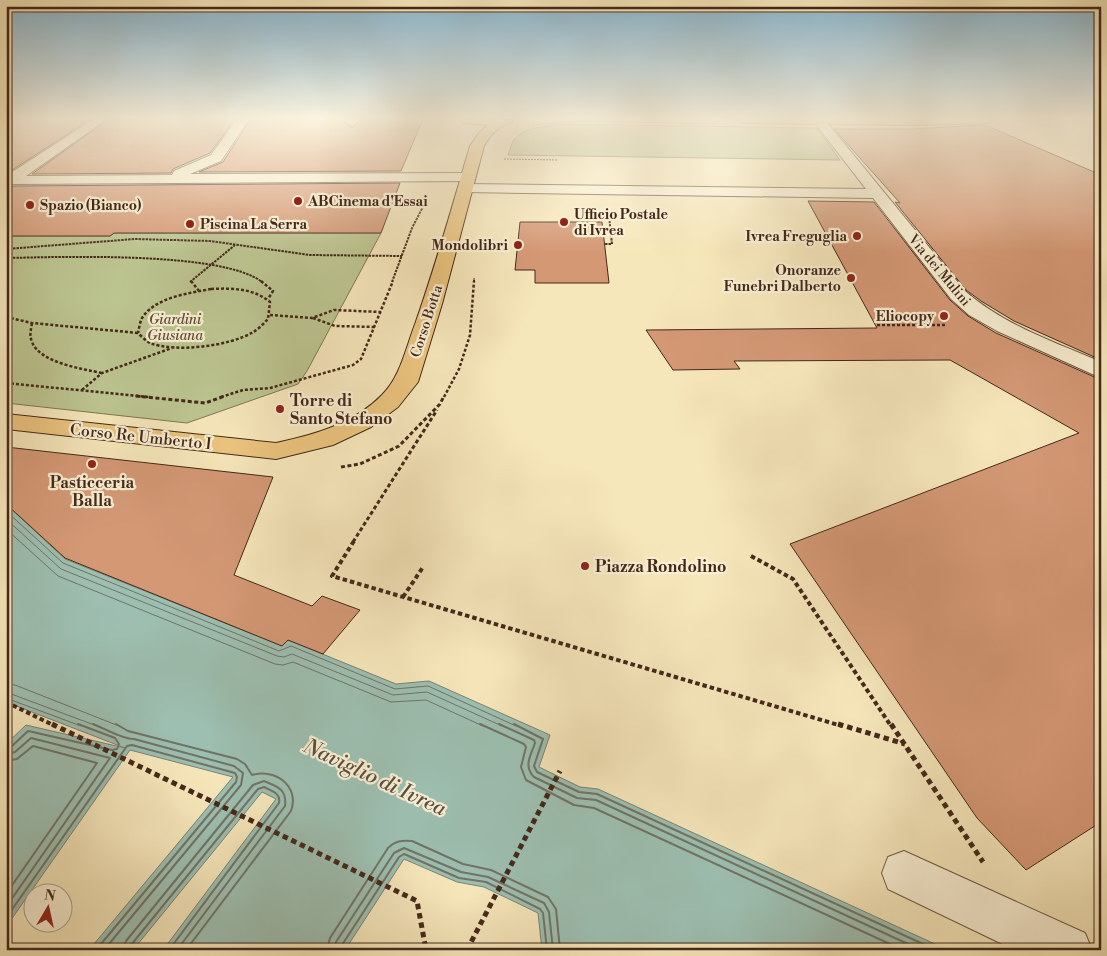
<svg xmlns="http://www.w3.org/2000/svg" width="1107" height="956" viewBox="0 0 1107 956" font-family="'Libre Bodoni',serif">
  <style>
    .green { fill: #bcc590; stroke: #807655 }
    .water { fill: #9dbfb1; stroke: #798375 }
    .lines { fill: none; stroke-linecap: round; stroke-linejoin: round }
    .shore-far1 { stroke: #707466; stroke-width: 1 }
    .shore { stroke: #707466; stroke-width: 2 }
    .building { fill: #d49875; stroke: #43281a }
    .minor-casing { stroke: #705842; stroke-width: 2 }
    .major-casing { stroke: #43281a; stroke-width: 2 }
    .path-far5 { stroke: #43281a; stroke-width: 1; stroke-dasharray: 2 1; stroke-linecap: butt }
    .path-far4 { stroke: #43281a; stroke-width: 2; stroke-dasharray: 2.5 1; stroke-linecap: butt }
    .path-far3 { stroke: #43281a; stroke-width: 2.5; stroke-dasharray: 3 2; stroke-linecap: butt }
    .path-far2 { stroke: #43281a; stroke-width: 3; stroke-dasharray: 4 2.5; stroke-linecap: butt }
    .path-far1 { stroke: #43281a; stroke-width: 4; stroke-dasharray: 4.5 3; stroke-linecap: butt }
    .path { stroke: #43281a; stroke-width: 5; stroke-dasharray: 5.5 4; stroke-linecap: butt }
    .minor { fill: #f9efd3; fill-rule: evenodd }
    .major { fill: #ebc47e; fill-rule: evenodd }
    .poi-dot { fill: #8f2418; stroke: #f9efd3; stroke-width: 2 }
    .labels { text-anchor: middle; stroke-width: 4.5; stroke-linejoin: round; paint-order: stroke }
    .far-poi-label { font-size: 14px; font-weight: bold; fill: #43281a; stroke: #f9efd3; text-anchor: start }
    .far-street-label { font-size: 14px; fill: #43281a; stroke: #f9efd3 }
    .far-park-label { font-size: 14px; font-style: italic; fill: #614f38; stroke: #f9efd3 }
    .poi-label { font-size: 16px; font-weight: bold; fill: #43281a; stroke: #f9efd3; text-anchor: start }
    .street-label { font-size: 16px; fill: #43281a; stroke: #f9efd3 }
    .near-water-label { font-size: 21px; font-style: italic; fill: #5a4e40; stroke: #f9efd3 }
  </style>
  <rect width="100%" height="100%" fill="#f6e7bb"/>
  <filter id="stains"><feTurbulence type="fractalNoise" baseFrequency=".004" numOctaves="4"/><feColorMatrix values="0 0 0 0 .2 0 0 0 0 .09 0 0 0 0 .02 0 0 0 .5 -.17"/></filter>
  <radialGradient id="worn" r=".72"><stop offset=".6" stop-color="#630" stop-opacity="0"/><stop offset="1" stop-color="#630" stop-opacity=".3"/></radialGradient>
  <!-- green -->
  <path class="green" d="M566,124L817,128L840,160L508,155C510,150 511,144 514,140C523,126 551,126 566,124Z
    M114,233H381L307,371L298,384L187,423L6,403V236H110Z"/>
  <!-- water -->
  <path class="water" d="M6,504L65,559L282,646L288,640L396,684L429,681L550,735L539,767L580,787L598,789L948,950H542L538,913L484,887L457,882L404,859L345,950H163L276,799L262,792L133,950H89L233,777L130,750L6,927V744L26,725L125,748L6,702Z"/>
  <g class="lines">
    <!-- shore-far1 -->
    <path class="shore-far1" d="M6,511L63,563L279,651L291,646L395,689L428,686L516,726
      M6,519L61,569L277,656L284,657L292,654L393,695L427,692L502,726
      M6,529L58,576L275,664L283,665L293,662L391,702L426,700L483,726
      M6,684L15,685L119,726
      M6,692L97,726
      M6,698L81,726"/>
    <!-- shore -->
    <path class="shore" d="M93,724C106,729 122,739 134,739L234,766L243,773L241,785L104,950
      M116,724L128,731L237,759L245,764L252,775C275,768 300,786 291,811L186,950
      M480,724L524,744L526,747L521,767L526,780L574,805L594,808L903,950
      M499,724L534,740L535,743C531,755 523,766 534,777L577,798L596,800L921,950
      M514,724L543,739L534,766L537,772L579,792L597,794L936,950
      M6,748L11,747L28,731L112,750L117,749L119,744L115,738L78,724
      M6,754L15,752L31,738L110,758L6,907
      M6,761L17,759L33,746L97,763L6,894
      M6,918L127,746L132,745L235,773L237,777L236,782L96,950
      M123,950L126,941L253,785L264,781C278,787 287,789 285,806L177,950
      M130,950L131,945L258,789L264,787C272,791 281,793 279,803L169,950
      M327,950L330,938L388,848C395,841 402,840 412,841L463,864L491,870L548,897L556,909L560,950
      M335,950L336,942L394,853L404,848L461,872L488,877L544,903L549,912L553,950
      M341,950L342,945L399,857L404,854L459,878L486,882L540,909L543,913L547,950"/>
  </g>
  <!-- building -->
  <path class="building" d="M6,119H91L6,174Z
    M109,119H235L210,153L173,169L171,173L32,174Z
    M251,119H347L344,122L352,128L364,119H423L401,171L199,172L223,162Z
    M985,125L1101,175V360L1014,321L981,301L966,290L895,202L900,203L834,129H910Z
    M400,183L381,233H114L110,236H6V188L13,186Z
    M808,201L874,202L950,300L968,316L996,333L1101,380V822L1026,870L977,818L790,544L1079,433L950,360L734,361L740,369L673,370L646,330L877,328Z
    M520,222H602L609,283H535V270H515Z
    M6,447L273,477L234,575L312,606L322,596L360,610L323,654L288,640L282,646L65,558L6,504Z"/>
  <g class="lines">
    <defs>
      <path id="minor" d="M94,119H107L26,176L172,175L174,171L211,155L237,119H249L221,161L190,174L468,173L473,174L475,177L473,180L468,181L13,184L6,186V176Z
        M349,119H362L352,126L346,122Z
        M814,119H824L965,291C1004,325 1054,342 1101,362V378L997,331L969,315L951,299L873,198L465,192L460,191L458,188L460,185L465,184L866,189L815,123Z
        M904,851L1085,933L1092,950H1015L888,889L882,873L888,857Z"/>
      <path id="major" d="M458,119L513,120L511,123C499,126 490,135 484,146L442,304L418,382L398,407L371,427L333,445L276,459L6,429V414L276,443C313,435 354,424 382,395C400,377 405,351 414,327C435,268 452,207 470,146L479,133L488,125L464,123Z
        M736,119H994L988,123L916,125L742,123Z"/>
    </defs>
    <!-- minor casing -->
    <use href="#minor" class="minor-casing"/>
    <!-- major casing -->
    <use href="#major" class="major-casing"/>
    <!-- path-far5 -->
    <path class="path-far5" d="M1015,121L1064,119
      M533,125L578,121L716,124
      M504,159L557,160"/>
    <!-- path-far4 -->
    <path class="path-far4" d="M605,244H612L609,216
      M6,249L135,239L210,241L310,255L402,256
      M6,258C60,257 222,251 262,282
      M190,282L235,245
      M392,282L412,228L425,203
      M474,282V278"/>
    <!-- path-far3 -->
    <path class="path-far3" d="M191,281L199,291
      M261,281L273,291L268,299
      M211,289C232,288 253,288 270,302L268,319C264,323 259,329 253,332C231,346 175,353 150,343C146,341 141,336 138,333C139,328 140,322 142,318C155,297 190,293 211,289Z
      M270,315L312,318L334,310L381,312
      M6,317L32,323L138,333
      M313,318L335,326L375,327
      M32,323C31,330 29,335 32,342C40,363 83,369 102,373
      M877,325H947
      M6,383L149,397
      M82,390L102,373L172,348
      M221,397L243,390L270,388L353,365L361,359L393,281
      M444,397L459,369L470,335L474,281"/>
    <!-- path-far2 -->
    <path class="path-far2" d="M136,396L205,403L225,396
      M341,467L360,464L399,446L440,404L444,396
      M353,542L437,410"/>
    <!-- path-far1 -->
    <path class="path-far1" d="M354,541L332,576L842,726
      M751,556L793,579L891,726
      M403,597L423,567
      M6,702L55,726"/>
    <!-- path -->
    <path class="path" d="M52,724L417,901L426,950
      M838,724L905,744
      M891,724L983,862
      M467,950L560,771"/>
    <!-- minor -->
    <use href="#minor" class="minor"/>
    <!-- major -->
    <use href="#major" class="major"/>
  </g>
  <!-- sky -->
  <linearGradient id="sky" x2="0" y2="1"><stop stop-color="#8ab8d2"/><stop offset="0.47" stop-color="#fbf4e0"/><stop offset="1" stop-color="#fbf4e0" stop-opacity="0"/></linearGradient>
  <rect width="1107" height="252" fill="url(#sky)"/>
  <!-- markers -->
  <g class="poi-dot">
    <circle cx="298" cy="201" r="5"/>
    <circle cx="30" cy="205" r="5"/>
    <circle cx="564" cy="222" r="5"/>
    <circle cx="190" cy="224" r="5"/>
    <circle cx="857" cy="236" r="5"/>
    <circle cx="518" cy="245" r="5"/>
    <circle cx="851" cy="278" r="5"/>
    <circle cx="944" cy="316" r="5"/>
    <circle cx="280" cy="409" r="5"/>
    <circle cx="92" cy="464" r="5"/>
    <circle cx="585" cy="566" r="5"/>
  </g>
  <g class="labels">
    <!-- far-poi labels -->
    <g class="far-poi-label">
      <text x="308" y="206">ABCinema d'Essai</text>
      <text x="40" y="210">Spazio (Bianco)</text>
      <text x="574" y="219">Ufficio Postale<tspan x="574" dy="16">di Ivrea</tspan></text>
      <text x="200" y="229">Piscina La Serra</text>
      <text x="847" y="241" text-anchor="end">Ivrea Freguglia</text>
      <text x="508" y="250" text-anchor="end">Mondolibri</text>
      <text x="841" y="275" text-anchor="end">Onoranze<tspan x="841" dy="16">Funebri Dalberto</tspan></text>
      <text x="934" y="321" text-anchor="end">Eliocopy</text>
    </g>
    <!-- far-street labels -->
    <g class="far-street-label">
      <text transform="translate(940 270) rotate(50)" y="5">Via dei Mulini</text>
      <text transform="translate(426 321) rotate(-72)" y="5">Corso Botta</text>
    </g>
    <!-- far-park labels -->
    <g class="far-park-label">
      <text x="175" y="324">Giardini<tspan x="175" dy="16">Giusiana</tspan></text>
    </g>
    <!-- poi labels -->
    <g class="poi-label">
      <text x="290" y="406">Torre di<tspan x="290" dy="18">Santo Stefano</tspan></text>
      <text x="92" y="488" text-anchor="middle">Pasticceria<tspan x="92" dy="18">Balla</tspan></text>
      <text x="595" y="572">Piazza Rondolino</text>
    </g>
    <!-- street labels -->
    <g class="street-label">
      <text transform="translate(141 436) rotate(6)" y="6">Corso Re Umberto I</text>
    </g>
    <!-- near-water labels -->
    <g class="near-water-label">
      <text transform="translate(375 777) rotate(25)" y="7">Naviglio di Ivrea</text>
    </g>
  </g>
  <!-- margin -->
  <rect width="1107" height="956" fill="none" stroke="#f6e7bb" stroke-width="25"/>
  <rect x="8" y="8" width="1092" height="941" fill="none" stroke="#43281a" stroke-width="2.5"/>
  <rect x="12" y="12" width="1082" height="931" fill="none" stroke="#43281a"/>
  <!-- north arrow -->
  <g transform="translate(48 908) rotate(9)"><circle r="24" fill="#f9efd3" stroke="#b09f89"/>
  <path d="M0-4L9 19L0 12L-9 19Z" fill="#8f2418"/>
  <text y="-8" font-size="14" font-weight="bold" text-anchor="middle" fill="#43281a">N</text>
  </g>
  <rect width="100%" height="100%" filter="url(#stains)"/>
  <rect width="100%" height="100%" fill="url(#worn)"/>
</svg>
